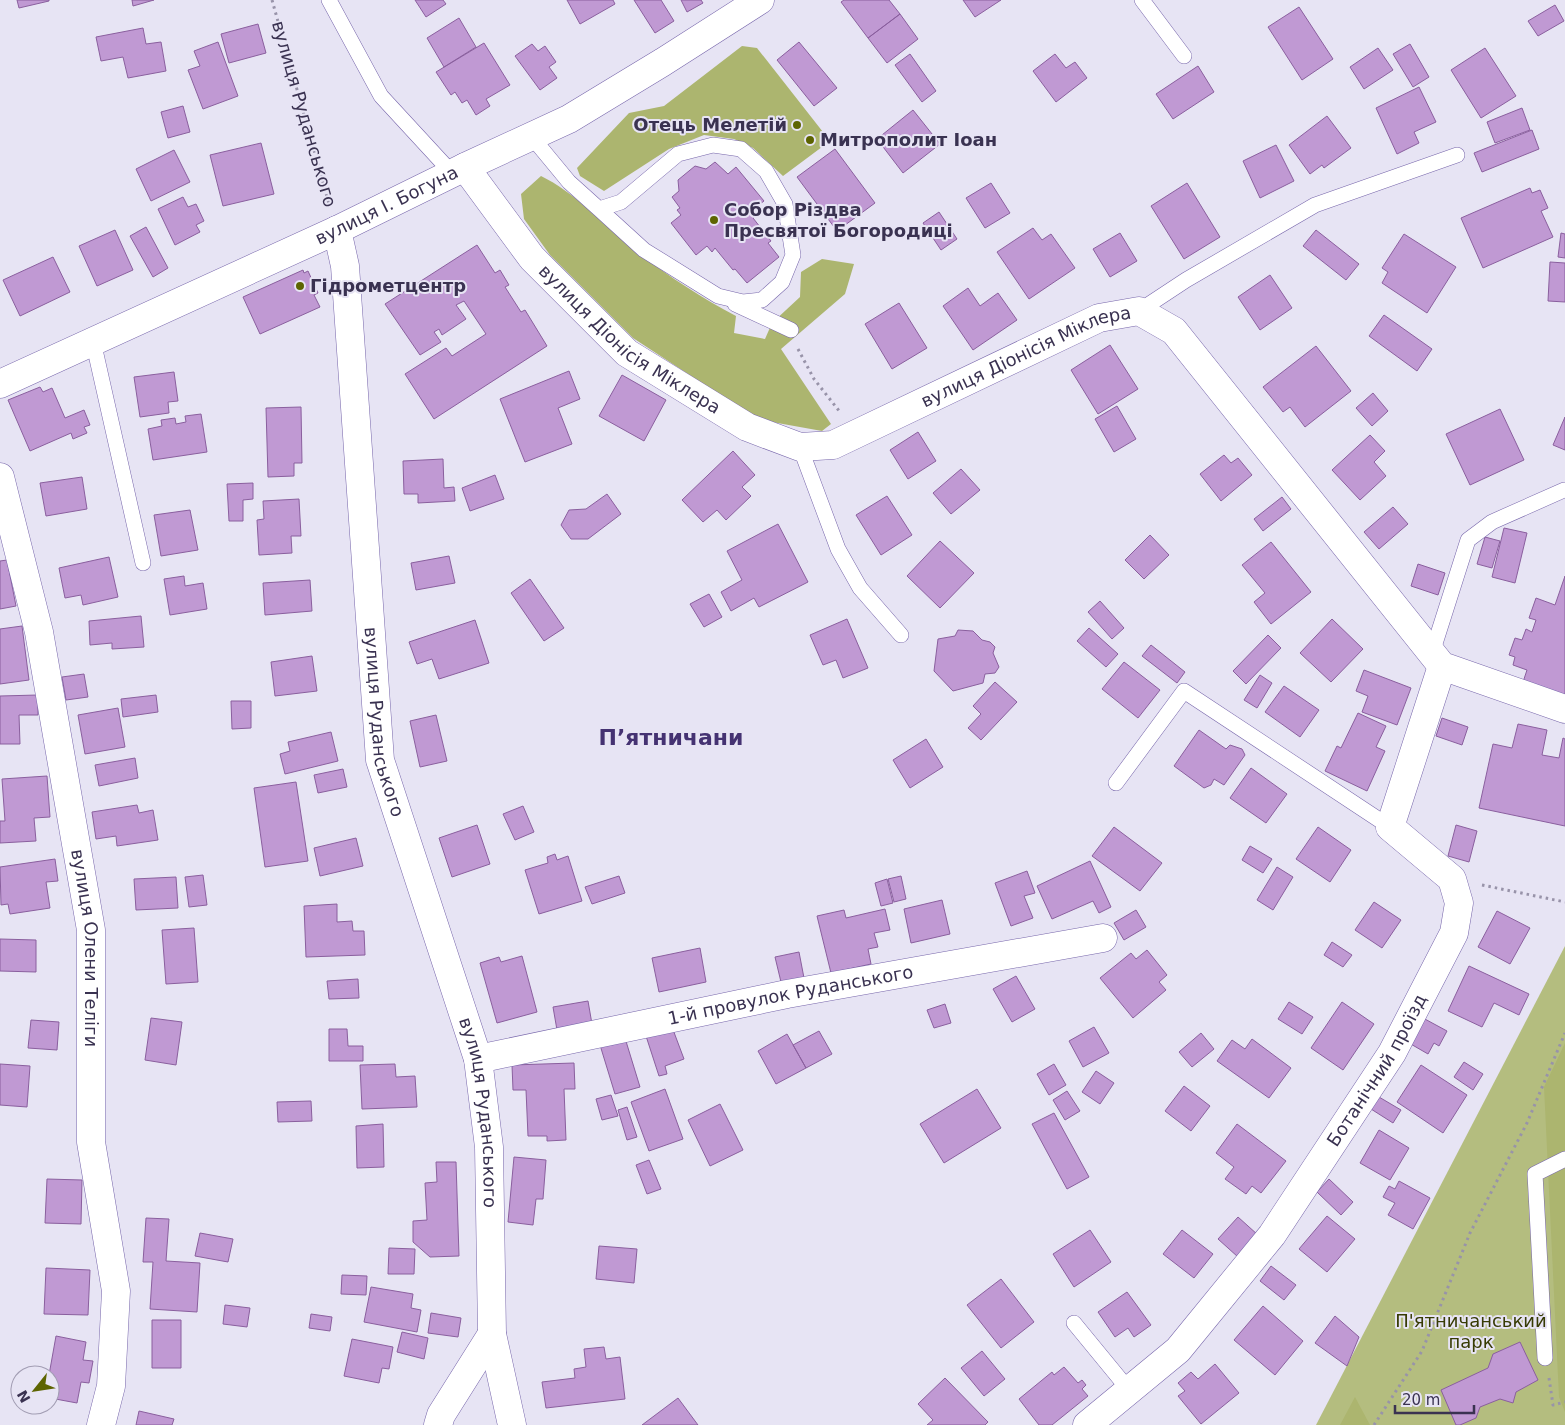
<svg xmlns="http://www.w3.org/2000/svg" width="1565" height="1425" viewBox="0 0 1565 1425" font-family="'DejaVu Sans',sans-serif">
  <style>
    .green { fill: #b4bd7f }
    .forest { fill: #acb56f }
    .building { fill: #c099d3; stroke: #8a5f9e }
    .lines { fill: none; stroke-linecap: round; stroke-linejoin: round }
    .service-casing { stroke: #7766ab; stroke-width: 16 }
    .minor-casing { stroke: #7766ab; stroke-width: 29 }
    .tertiary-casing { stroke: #7766ab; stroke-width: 29 }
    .path { stroke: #9893a9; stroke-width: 3; stroke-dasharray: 2.5 4; stroke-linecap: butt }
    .service { stroke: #fff; stroke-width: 15 }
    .minor { stroke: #fff; stroke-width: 28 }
    .tertiary { stroke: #fff; stroke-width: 28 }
    .poi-dot { fill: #5d6401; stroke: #e7e4f4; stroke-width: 2 }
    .labels { text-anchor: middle; stroke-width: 4; stroke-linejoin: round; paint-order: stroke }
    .street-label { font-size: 18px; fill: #3a3251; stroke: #e7e4f4 }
    .poi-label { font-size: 18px; font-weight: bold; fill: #3a3251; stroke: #e7e4f4; text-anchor: start }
    .park-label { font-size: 18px; fill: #373b04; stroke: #e7e4f4 }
    .district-label { font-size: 22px; font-weight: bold; fill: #453272; stroke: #e7e4f4 }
  </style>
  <rect width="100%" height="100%" fill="#e7e4f4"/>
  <!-- green -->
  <path class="green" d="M1565,946V1425H1316Z"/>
  <!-- forest -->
  <path class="forest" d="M742,46L757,48L830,141L783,176L753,148L734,139L704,135L669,149L604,191L580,176L577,168L629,113L664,106Z
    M541,176C574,192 600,221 628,244C660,271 698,296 736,316L734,333L765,339L772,323L800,297L801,272L822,259L854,264L845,294L781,349L831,424L822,431L772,422L746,412L633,338L550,255L524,219L521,194Z
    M1565,1043V1412L1559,1397L1544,1087Z
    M1355,1397L1370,1425H1340Z"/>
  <!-- building -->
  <path class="building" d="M17,0H49V1L19,8Z
    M132,0H154L133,6Z
    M415,0H443L446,4L426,17Z
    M567,0H613L615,4L580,24Z
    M634,0H661L674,21L655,33Z
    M681,0H701L703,3L687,12Z
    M844,0H889L900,14L868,38L841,2Z
    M963,0H1001L975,17Z
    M1555,5L1564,21L1538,36L1528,21Z
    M1299,7L1333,59L1302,80L1268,27Z
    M900,14L918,39L887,63L868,38Z
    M459,18L476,47L444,67L427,38Z
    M258,24L266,53L229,63L221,34Z
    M143,28L146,44L161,42L166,71L128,78L123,57L101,61L96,37Z
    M218,42L238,96L203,109L188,70L200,66L194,51Z
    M799,42L837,88L814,106L777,60Z
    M484,43L510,85L486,99L490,106L476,115L467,100L462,103L455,92L451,95L436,72Z
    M532,44L538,51L545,46L556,62L549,67L557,78L540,90L515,56Z
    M1410,44L1429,77L1413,87L1393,54Z
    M1378,48L1393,70L1364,89L1350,67Z
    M1485,48L1516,96L1481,118L1451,70Z
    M910,54L936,91L922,102L895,65Z
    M1055,54L1066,68L1075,62L1087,78L1056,102L1033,71Z
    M1198,66L1214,92L1173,119L1156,94Z
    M1419,87L1436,122L1414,132L1419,143L1397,154L1376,108Z
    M183,106L190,132L168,138L161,112Z
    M1522,108L1530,130L1495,143L1487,122Z
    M913,110L940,144L903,173L877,139Z
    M1327,116L1351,148L1324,168L1322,165L1310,174L1289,145Z
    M1532,130L1539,149L1482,172L1474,153Z
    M261,143L274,194L223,206L210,155Z
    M1276,145L1294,181L1260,198L1243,161Z
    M835,149L875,203L837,231L797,177Z
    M174,150L190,182L151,201L136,169Z
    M715,162L728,174L736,167L764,201L752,210L756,215L753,218L771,241L768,243L779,257L747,283L735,269L733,270L715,248L712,252L707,246L696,255L671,223L681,215L677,210L680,208L672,197L679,191L678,180L695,166L706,169Z
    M991,183L1010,213L985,228L966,198Z
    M1187,183L1220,237L1184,259L1151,206Z
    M1530,188L1532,193L1540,190L1548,208L1541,211L1553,237L1483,268L1461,218Z
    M183,197L188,207L196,204L204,221L196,225L200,232L175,245L158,209Z
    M939,212L957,239L941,250L923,223Z
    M146,227L168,268L153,277L130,236Z
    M1033,228L1042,240L1051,234L1075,268L1029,299L997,252Z
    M115,230L133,270L97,286L79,246Z
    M1316,230L1359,264L1346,280L1303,246Z
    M1120,233L1137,261L1110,277L1093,249Z
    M1561,233L1565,234V258L1558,257Z
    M1404,234L1456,267L1427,313L1382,283L1388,272L1382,268Z
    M477,245L495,273L500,270L509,285L505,287L521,312L525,310L547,346L434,419L405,374L446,348L452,356L486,334L464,301L456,305L466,319L442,335L439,329L434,332L441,342L420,355L385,304Z
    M53,257L70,292L20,316L3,280Z
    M1550,262L1565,263V302L1548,301Z
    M303,270L304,273L308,271L318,293L314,295L320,307L260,334L243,297Z
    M1270,275L1292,308L1260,330L1238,297Z
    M968,288L980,306L998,293L1017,320L973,350L943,306Z
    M899,303L927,348L892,369L865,324Z
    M1384,315L1432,349L1417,371L1369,336Z
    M1110,345L1138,389L1098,414L1071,370Z
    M1316,346L1351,391L1305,427L1290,407L1283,412L1263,387Z
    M569,371L580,399L558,408L572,444L525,462L500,399Z
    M174,372L178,401L168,402L169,413L140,417L134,377Z
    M622,375L666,400L644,441L599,416Z
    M40,387L43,392L52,388L65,418L84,410L90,425L84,427L87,433L73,439L71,433L30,451L8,400Z
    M1373,393L1388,411L1372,426L1356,408Z
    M1117,406L1136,439L1114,452L1095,419Z
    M301,407L302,463H294V476L268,477L266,408Z
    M1500,409L1524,460L1470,485L1446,434Z
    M201,414L207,452L153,460L148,429L162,426L161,420L175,418L176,424L186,422L185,416Z
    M1565,417V450L1553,445Z
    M918,432L936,461L908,479L890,450Z
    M1370,435L1385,451L1374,462L1386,476L1360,500L1332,470Z
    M733,451L755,475L742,487L751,496L726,520L717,510L703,522L682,500Z
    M1224,455L1231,463L1238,458L1252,475L1221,501L1200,474Z
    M443,459L444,488L454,487L455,501L418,503V494H404L403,461Z
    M961,469L980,490L951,514L933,493Z
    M495,475L504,499L470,511L462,488Z
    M82,477L87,509L46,516L40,483Z
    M253,483V499L243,500V521H229L227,484Z
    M607,494L621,514L588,539H571L561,525L569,510L586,509Z
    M887,496L912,535L881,555L856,515Z
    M1282,497L1291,509L1263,531L1254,519Z
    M299,499L301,536H291L292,553L259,555L257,520L264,519L263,501Z
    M1393,507L1408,524L1379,549L1364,532Z
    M190,510L198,550L161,556L154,515Z
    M778,524L808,582L759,607L754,598L731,611L721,592L742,580L727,551Z
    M1504,528L1527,533L1515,583L1492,577Z
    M1150,535L1169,555L1144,579L1125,560Z
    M1485,537L1500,541L1492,568L1477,564Z
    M940,541L974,573L940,608L907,576Z
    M1271,542L1311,592L1271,624L1254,602L1265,593L1242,565Z
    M449,556L455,583L416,590L411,563Z
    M109,557L118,597L83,605L81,595L65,598L59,568Z
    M7,560L16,606L0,609V561Z
    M1418,564L1445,573L1438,595L1411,586Z
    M184,576L185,586L203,583L207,609L170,615L164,579Z
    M1565,576V700L1522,685L1527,670L1513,665L1515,657L1509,655L1515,638L1522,640L1526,629L1532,632L1536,620L1529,618L1536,598L1555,605Z
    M530,579L564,628L544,641L511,593Z
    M310,580L312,611L265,615L263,583Z
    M709,594L722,617L704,627L690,604Z
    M1100,601L1124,628L1112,639L1088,612Z
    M141,616L144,647L112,649V643L90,645L89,621Z
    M847,619L868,668L843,678L836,660L823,665L810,635Z
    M1332,619L1363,649L1331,682L1300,653Z
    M475,620L489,663L439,679L432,659L417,664L409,642Z
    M22,626L29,680L0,684V629Z
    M1089,628L1118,654L1106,667L1077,641Z
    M958,630L973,631L982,640L990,642L995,647L993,653L999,667L995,673L985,674L983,683L953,691L934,671L938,639L955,636Z
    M1268,635L1281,648L1246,684L1233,671Z
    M1151,645L1185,672L1177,683L1142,656Z
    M312,656L317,691L275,696L271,662Z
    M1124,662L1160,690L1138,718L1102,689Z
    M1364,670L1411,688L1397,725L1362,712L1368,696L1356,691Z
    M84,674L88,697L66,700L62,677Z
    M1260,675L1272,683L1257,708L1244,700Z
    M995,682L1017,702L981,740L968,728L981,714L973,706Z
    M1284,686L1319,710L1300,737L1265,712Z
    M38,695V715H19L20,744H0V696Z
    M156,695L158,712L123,717L121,699Z
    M231,701H251V728L232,729Z
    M118,708L125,747L85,754L78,715Z
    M1358,713L1386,726L1376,747L1385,751L1367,791L1325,771L1337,746L1341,748Z
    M436,715L447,761L420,767L410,721Z
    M1442,718L1468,727L1462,745L1436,736Z
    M1518,724L1547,730L1542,755L1559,758L1563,738L1565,739V826L1479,808L1493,744L1512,748Z
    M1199,730L1226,749L1230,745L1242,749L1245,755L1224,785L1214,779L1211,785L1204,788L1174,766Z
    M331,732L338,761L285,774L280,754L290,751L288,742Z
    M926,739L943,767L910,788L893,760Z
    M135,758L138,778L99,786L95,765Z
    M1251,768L1287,794L1266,823L1230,798Z
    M343,769L347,787L318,793L314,775Z
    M47,776L50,817L34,818L36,841L0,843V821H5L2,779Z
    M296,782L308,861L265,867L254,788Z
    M137,805L139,813L153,810L158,840L117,846L116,836L96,839L92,812Z
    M523,806L534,832L515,840L503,814Z
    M477,825L490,864L452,877L439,838Z
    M1456,825L1477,831L1469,862L1448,856Z
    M1114,827L1162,863L1140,891L1092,856Z
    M1318,827L1351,850L1330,882L1296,859Z
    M356,838L363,866L320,876L314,848Z
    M1250,846L1272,859L1263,873L1242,860Z
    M555,854L557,860L568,856L582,901L539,914L525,870L548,863L547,857Z
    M55,859L58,881L46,882L50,908L10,914L8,904L1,905L0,867Z
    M1090,861L1111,907L1099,913L1093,901L1052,919L1037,886Z
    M1277,867L1293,877L1273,910L1257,900Z
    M1027,871L1035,893L1024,896L1033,918L1011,926L995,883Z
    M203,875L207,905L189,907L185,877Z
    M619,876L625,893L592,904L585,887Z
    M901,876L906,899L894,902L888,879Z
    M176,877L178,908L136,910L134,879Z
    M887,879L893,903L881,906L875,883Z
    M942,900L950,934L911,943L904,909Z
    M1374,902L1401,920L1382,948L1355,930Z
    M337,904V922L352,921L353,931H364L365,955L306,957L304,906Z
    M885,909L890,930L874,933L878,947L868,949L871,964L831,973L817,916L844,910L846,918Z
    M1136,910L1146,927L1124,940L1114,923Z
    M1497,911L1530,928L1510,964L1478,947Z
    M194,928L198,982L166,984L162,930Z
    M0,939L36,940V972L0,971Z
    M1332,942L1352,955L1343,967L1324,955Z
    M700,948L706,982L659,992L652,958Z
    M1147,950L1167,975L1159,982L1166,990L1133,1018L1100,978L1131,953L1136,959Z
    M799,952L804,978L781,982L775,957Z
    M522,956L537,1012L497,1023L480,963L499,957L501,962Z
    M1469,966L1529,994L1519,1015L1494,1003L1482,1027L1448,1011Z
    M1016,976L1035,1009L1012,1022L993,989Z
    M358,979L359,998L329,999L327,981Z
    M588,1001L592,1024L557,1030L553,1007Z
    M1289,1002L1313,1017L1302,1034L1278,1019Z
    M1342,1002L1374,1024L1343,1070L1311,1048Z
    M945,1004L951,1023L934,1028L927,1010Z
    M151,1018L182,1022L176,1065L145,1060Z
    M1423,1018L1447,1031L1439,1046L1434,1043L1428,1054L1409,1043Z
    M31,1020L59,1022L57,1050L28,1048Z
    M672,1027L684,1059L665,1066L667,1074L659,1076L646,1036Z
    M1094,1027L1109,1053L1083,1067L1069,1041Z
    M329,1029H347L348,1046H363V1061H329Z
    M819,1031L832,1054L806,1068L793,1045Z
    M1201,1033L1214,1049L1192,1067L1179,1052Z
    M787,1034L806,1068L776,1084L758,1051Z
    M625,1038L640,1087L615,1094L600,1045Z
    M1252,1039L1291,1068L1269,1098L1217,1061L1232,1040L1245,1049Z
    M1464,1062L1483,1074L1473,1090L1454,1077Z
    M574,1063L575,1089H564L566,1140L547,1141V1136H528L526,1090H513L512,1065Z
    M0,1064L30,1066L27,1107L0,1105Z
    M395,1064L396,1077L415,1076L417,1107L362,1109L360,1065Z
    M1054,1064L1066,1085L1049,1095L1037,1074Z
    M1421,1065L1467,1095L1443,1133L1397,1102Z
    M1096,1071L1114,1083L1100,1104L1082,1092Z
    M1184,1086L1210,1106L1191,1131L1165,1111Z
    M665,1089L683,1139L649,1151L631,1102Z
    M977,1089L1001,1128L944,1163L920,1124Z
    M1067,1091L1080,1111L1065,1120L1053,1100Z
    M611,1095L618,1116L602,1120L596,1099Z
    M1379,1097L1401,1110L1393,1123L1371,1109Z
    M311,1101L312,1121L278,1122L277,1102Z
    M720,1104L743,1150L710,1166L688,1120Z
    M627,1107L637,1137L627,1140L618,1110Z
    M1054,1113L1089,1177L1067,1189L1032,1124Z
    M383,1124L384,1167L357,1168L356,1126Z
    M1237,1124L1286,1161L1261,1193L1252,1186L1246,1194L1225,1179L1234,1167L1216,1153Z
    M1379,1130L1409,1148L1390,1180L1360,1163Z
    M514,1157L546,1160L543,1199H536L533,1225L508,1222Z
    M649,1160L661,1189L647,1194L636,1165Z
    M436,1162H456L459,1256L430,1257L413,1242V1221L427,1220L425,1183L437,1182Z
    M47,1179L82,1180L81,1224L45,1223Z
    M1329,1179L1353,1202L1341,1215L1317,1192Z
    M1399,1181L1430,1198L1413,1229L1388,1215L1395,1203L1383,1197L1389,1186L1395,1189Z
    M1327,1216L1355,1239L1327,1272L1299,1249Z
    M1238,1217L1258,1235L1238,1257L1218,1239Z
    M146,1218L169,1219L166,1261L200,1263L197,1312L150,1309L153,1262H143Z
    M1090,1230L1111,1262L1074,1287L1053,1254Z
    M1182,1230L1213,1254L1194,1278L1163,1254Z
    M200,1233L233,1239L228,1262L195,1256Z
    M599,1246L637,1249L634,1283L596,1279Z
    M389,1248L415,1249L414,1274H388Z
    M1271,1266L1296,1285L1284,1300L1260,1281Z
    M46,1268L90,1270L88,1315L44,1314Z
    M342,1275L367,1276L366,1295L341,1294Z
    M1001,1279L1034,1322L1001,1348L967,1305Z
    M371,1287L413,1294L411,1308L421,1310L417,1332L364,1322Z
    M1127,1292L1151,1325L1134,1337L1128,1328L1115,1337L1098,1312Z
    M225,1305L250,1308L247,1327L223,1324Z
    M1263,1306L1303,1341L1275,1375L1234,1340Z
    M431,1313L461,1318L458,1337L428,1333Z
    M311,1314L332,1317L330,1331L309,1328Z
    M1335,1316L1359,1337L1347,1366L1315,1343Z
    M152,1320H181V1368H152Z
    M402,1332L428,1338L424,1359L397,1352Z
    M56,1336L86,1342L83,1360L93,1361L89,1383L81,1382L77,1403L50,1398L49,1375Z
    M352,1339L393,1347L389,1369L382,1368L379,1383L344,1376Z
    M1520,1342L1538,1380L1516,1392L1513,1403L1500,1399L1480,1407L1476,1418L1460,1425H1456L1441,1390L1488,1368L1493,1354Z
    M604,1347L606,1359L620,1357L625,1399L546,1408L542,1382L575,1378L574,1369L586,1367L584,1349Z
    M982,1351L1005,1379L984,1396L961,1368Z
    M1215,1364L1239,1393L1201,1424L1178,1396L1185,1391L1178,1383L1191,1372L1198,1379Z
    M1064,1367L1078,1383L1082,1380L1086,1385L1082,1389L1088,1396L1052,1425H1039L1019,1399L1052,1372L1054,1375Z
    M945,1378L988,1422L985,1425H927L933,1420L918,1404Z
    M678,1398L698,1425H642Z
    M139,1411L174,1419L172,1425H136Z"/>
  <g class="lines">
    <defs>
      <path id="service" d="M329,0L381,96L452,173
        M1142,0L1184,56
        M531,136L569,182L599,209L644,250L718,296L743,302L762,300L782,282L793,255L785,204L766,171L741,149L713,145L678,154L621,202L599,209
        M735,304L791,330
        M1139,311L1186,280L1315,205L1457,155
        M93,341L143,563
        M800,447L838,549L860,588L901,635
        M1432,653L1468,540L1492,522L1564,490
        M1116,783L1184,691L1390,827
        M1074,1323L1129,1390
        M1545,1358L1535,1174L1565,1159"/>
      <g id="minor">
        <path id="s1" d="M465,167L532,258L627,353L747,427L800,447L833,445L1099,318L1139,311L1174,331L1442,666L1565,709"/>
        <path id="s2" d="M337,230L345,266L380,760L478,1059L489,1147L492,1334L512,1425"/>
        <path id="s3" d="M0,477L39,632L91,930V1142L116,1291L111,1386L101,1425"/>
        <path id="s4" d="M478,1059L787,994L1103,938"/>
        <path d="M438,1425L441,1415L492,1334"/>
        <path id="s5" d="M1087,1425L1178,1350L1272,1235L1392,1053L1454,933L1459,903L1452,879L1390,827L1442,666"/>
      </g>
      <g id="tertiary">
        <path id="s6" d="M0,384L337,230L465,167L569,119L663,62L760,0"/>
      </g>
    </defs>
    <!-- service casing -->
    <use href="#service" class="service-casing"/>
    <!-- minor casing -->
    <use href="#minor" class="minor-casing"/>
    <!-- tertiary casing -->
    <use href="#tertiary" class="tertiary-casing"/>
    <!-- path -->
    <path class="path" d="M272,0L329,204
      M798,349L814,379L840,412
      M1482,885L1565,902
      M1549,1378L1553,1405L1565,1402
      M1374,1425L1422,1351L1470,1233L1527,1123L1565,1033"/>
    <!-- service -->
    <use href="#service" class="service"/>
    <!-- minor -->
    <use href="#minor" class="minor"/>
    <!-- tertiary -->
    <use href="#tertiary" class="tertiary"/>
  </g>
  <!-- markers -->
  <g class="poi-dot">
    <circle cx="797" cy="125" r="5"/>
    <circle cx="810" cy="140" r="5"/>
    <circle cx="714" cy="220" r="5"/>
    <circle cx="300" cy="286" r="5"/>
  </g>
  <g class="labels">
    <!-- street labels -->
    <g class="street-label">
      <text transform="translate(304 114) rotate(74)" y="6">вулиця Руданського</text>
      <text dy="6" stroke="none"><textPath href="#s6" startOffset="426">вулиця І. Богуна</textPath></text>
      <text dy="6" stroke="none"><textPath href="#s1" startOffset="241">вулиця Діонісія Міклера</textPath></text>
      <text dy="6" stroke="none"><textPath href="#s1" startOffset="691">вулиця Діонісія Міклера</textPath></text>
      <text dy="6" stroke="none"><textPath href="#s2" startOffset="495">вулиця Руданського</textPath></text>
      <text dy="6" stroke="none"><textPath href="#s3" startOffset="480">вулиця Олени Теліги</textPath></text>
      <text dy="6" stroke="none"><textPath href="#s4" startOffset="319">1-й провулок Руданського</textPath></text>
      <text dy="6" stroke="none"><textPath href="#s5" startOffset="462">Ботанічний проїзд</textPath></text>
      <text dy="6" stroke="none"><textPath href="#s2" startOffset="900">вулиця Руданського</textPath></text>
    </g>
    <!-- poi labels -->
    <g class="poi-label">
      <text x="787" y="131" text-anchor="end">Отець Мелетій</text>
      <text x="820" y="146">Митрополит Іоан</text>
      <text x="724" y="216">Собор Різдва<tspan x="724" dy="21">Пресвятої Богородиці</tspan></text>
      <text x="310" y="292">Гідрометцентр</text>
    </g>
    <!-- park labels -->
    <g class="park-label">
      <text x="1471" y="1327">П'ятничанський<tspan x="1471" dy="21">парк</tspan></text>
    </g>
    <!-- district labels -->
    <g class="district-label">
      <text x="671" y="745">П’ятничани</text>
    </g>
  </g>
  <!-- north arrow -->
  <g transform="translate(35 1390) rotate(240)"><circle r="24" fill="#e7e4f4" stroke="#a29db3"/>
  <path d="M0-4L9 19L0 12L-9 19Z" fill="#5d6401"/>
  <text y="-8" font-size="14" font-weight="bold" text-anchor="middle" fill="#3a3251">N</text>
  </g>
  <!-- scale -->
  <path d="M1395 1405v8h79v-8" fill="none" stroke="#3a3251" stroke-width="2.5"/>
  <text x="1402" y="1405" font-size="15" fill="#3a3251" stroke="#e7e4f4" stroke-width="4" paint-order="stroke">20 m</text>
</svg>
